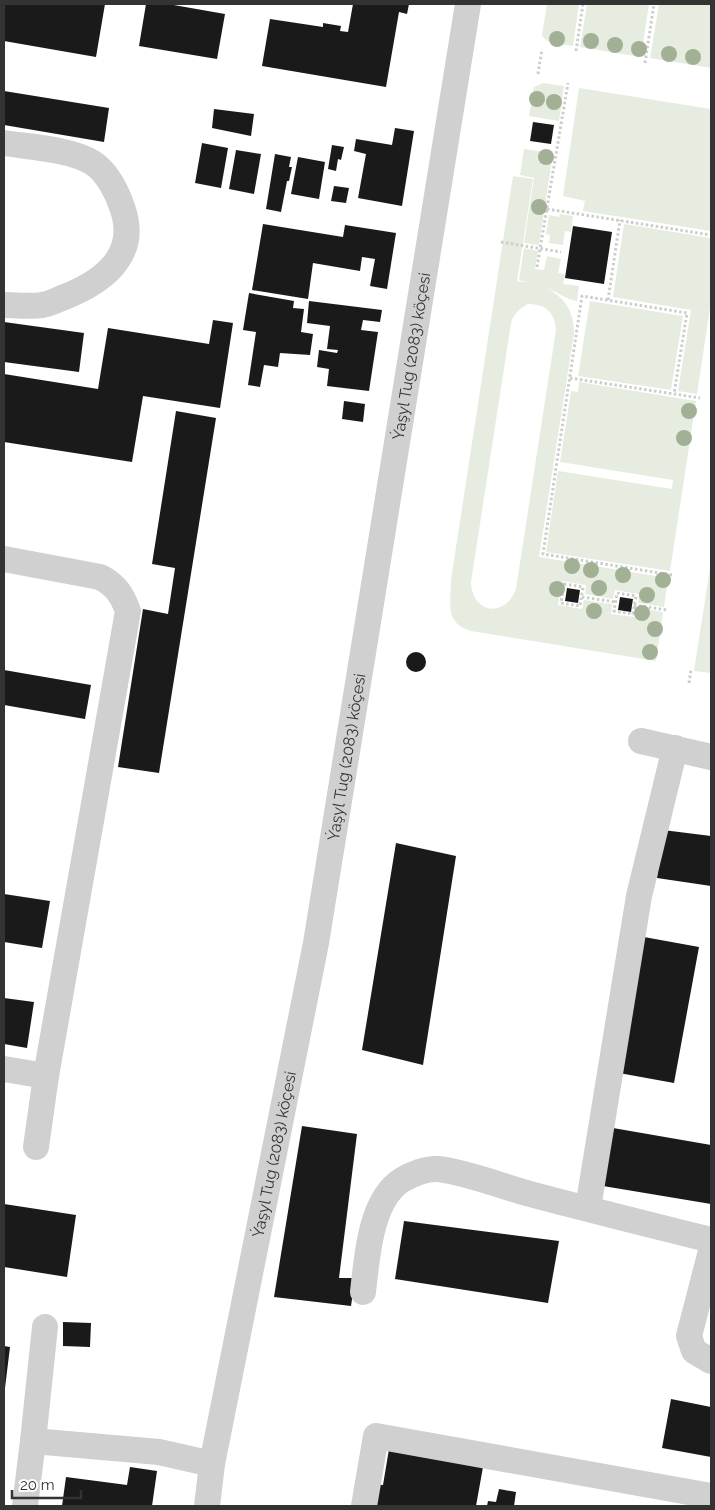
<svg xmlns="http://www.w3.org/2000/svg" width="715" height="1510" viewBox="0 0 715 1510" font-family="Raleway,sans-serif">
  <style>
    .green { fill: #e6ecdf; fill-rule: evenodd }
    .building { fill: #1a1a1a }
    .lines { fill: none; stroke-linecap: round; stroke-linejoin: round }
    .path { stroke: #cdcdcd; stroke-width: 3; stroke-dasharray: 2.5 2.5; stroke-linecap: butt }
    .minor { stroke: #d0d0d0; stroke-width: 26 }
    .tree { fill: #a2b095 }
    .labels { text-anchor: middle; stroke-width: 5; stroke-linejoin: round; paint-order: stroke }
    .street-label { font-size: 16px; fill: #333; stroke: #fff }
  </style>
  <rect width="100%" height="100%" fill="#fff"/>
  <!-- green -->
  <path class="green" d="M547,4H579L573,46C562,44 547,45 542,35Z
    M587,4H649L641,57L580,47Z
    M659,4H711V68L650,58Z
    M543,83L564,86L559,121L529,116L534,87Z
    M579,88L711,109V231L583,211L585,201L563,196Z
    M524,149L553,153L539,245L524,243L534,178L520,175Z
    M513,176L533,179L517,281L529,283L519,280L524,248L538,251L535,269L544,270L547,256L561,259L558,273L565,274L563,284L579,286L577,301C565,299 558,292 547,288C566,299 574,312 574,333L539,557L668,578L664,607L638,603L639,594L615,590L613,599L585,594L586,585L562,581L558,605L582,609L584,600L612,604L611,614L635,617L637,608L663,612L656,661L471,631C444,623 451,602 451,580ZM528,304C546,304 555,313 556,330L516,589C505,619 472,613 471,582L511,323C514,313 519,309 528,304Z
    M560,214L573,216L571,232L565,231L563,245L549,243L550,235L546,234L549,215L559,217Z
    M624,224L711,238V301L697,394L678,391L691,310L613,297Z
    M590,301L683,316L671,390L578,376Z
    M579,382L696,401L670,571L546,552L558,471L672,489L673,480L560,462L571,391L578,392Z
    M711,562V673L694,671Z"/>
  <!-- building -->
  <path class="building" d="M4,4H105L96,57L4,41Z
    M146,4H168L225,14L217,59L139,46Z
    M353,4H409L407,14L399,12L386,87L262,66L270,19L323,27V23L341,26L340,31L348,32Z
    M4,91L109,108L104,142L4,125Z
    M214,109L254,114L251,136L212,128Z
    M533,122L554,125L551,144L530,141Z
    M395,128L414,131L402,206L358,198L366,154L354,151L356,139L392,145Z
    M202,143L228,148L221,188L195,183Z
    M332,145L344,147L341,160L338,159L336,171L328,169Z
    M236,150L261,154L254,194L229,189Z
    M275,154L291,157L289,167H292L289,181H287L281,212L266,209Z
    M298,157L325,162L319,199L291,194Z
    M334,186L349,188L346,203L331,201Z
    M263,224L343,237L345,225L396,233L387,289L370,286L375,259L362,257L360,271L313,263L308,299L252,290Z
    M573,226L612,232L604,284L565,278Z
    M249,293L294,301L293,308L304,309L301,332L313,334L310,355L280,353L278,367L264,365L260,387L248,385L256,332L243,330Z
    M309,301L382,310L380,322L363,320L361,330L378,332L369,391L327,386L329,369L317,367L319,350L337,353L338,350L327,349L330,326L307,323Z
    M213,320L233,323L220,408L143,396L132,462L4,442V374L98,389L108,328L209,344Z
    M4,322L84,333L79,372L4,362Z
    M344,401L365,404L363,422L342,419Z
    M176,411L216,418L159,773L118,767L143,609L168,614L175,568L152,564Z
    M567,588L580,590L578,603L565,601Z
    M620,597L633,599L631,612L618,610Z
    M406 662a10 10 0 1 1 20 0a10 10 0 1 1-20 0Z
    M4,670L91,685L85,719L4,705Z
    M663,830L711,836V886L657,878Z
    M396,843L456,856L423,1065L362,1050Z
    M4,894L50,901L42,948L4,942Z
    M644,937L699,947L674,1083L619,1073Z
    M4,998L34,1002L27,1048L4,1044Z
    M302,1126L357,1134L339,1278H355L351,1306L274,1297Z
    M613,1128L711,1145V1204L603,1186Z
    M4,1204L76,1215L67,1277L4,1267Z
    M404,1221L559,1241L548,1303L395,1279Z
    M63,1322L91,1323L90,1347L63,1346Z
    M4,1346L10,1347L5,1388H4Z
    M671,1399L711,1407V1457L662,1448Z
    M389,1449L483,1467L476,1506H368L372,1484L383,1485Z
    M130,1467L157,1471L152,1506H62L66,1477L127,1485Z
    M499,1489L516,1492L514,1506H487L488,1501L496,1502Z"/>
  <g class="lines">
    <!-- path -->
    <path class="path" d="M576,51L583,4
      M645,63L654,4
      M538,74L542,49
      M547,209L711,235
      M501,242L561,252
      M537,267L568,83
      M608,300L620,220
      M570,378L700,398
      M672,575L543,554L582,296L687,313L674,394
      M564,584L583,587L580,606L561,603Z
      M617,593L636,596L633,614L614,611Z
      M582,597L616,602
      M634,605L667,610
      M689,683L691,670"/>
    <!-- minor -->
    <g class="minor">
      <path d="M4,143C29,147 71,149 93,163C107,172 117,192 122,207C139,253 106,280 67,296C59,299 50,304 42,305C30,307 16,305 4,305"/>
      <path d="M4,559L100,577C116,585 122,595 128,611L46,1076L36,1147"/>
      <path d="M641,741L711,757"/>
      <path d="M4,1069L46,1076"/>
      <path d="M588,1208L639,896L675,748"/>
      <path d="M711,1251L689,1336L694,1351L711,1361"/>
      <path d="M363,1292C367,1258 370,1200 402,1180C412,1174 427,1168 438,1169C470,1173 500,1186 530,1194C590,1210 651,1225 711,1240"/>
      <path d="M33,1441L45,1327"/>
      <path d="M25,1506L33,1441L159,1452L212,1464"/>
      <path id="s1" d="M207,1506L212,1464L316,943L468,4"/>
      <path d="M364,1506L376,1436L711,1496"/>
    </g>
  </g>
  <!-- trees -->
  <g class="tree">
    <circle cx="557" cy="39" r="8"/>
    <circle cx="591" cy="41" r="8"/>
    <circle cx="615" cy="45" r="8"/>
    <circle cx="639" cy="49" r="8"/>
    <circle cx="669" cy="54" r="8"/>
    <circle cx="693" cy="57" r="8"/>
    <circle cx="537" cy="99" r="8"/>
    <circle cx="554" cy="102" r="8"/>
    <circle cx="546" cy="157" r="8"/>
    <circle cx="539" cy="207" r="8"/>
    <circle cx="689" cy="411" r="8"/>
    <circle cx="684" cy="438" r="8"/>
    <circle cx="572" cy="566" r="8"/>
    <circle cx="591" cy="570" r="8"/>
    <circle cx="623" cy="575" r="8"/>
    <circle cx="663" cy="580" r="8"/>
    <circle cx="599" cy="588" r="8"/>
    <circle cx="557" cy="589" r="8"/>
    <circle cx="647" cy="595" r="8"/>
    <circle cx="594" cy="611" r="8"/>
    <circle cx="642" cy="613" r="8"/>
    <circle cx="655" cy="629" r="8"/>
    <circle cx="650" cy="652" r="8"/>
  </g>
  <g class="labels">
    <!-- street labels -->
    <g class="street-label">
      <text dy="6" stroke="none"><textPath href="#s1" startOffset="1168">Ýaşyl Tug (2083) köçesi</textPath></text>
      <text dy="6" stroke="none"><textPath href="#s1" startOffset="762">Ýaşyl Tug (2083) köçesi</textPath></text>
      <text dy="6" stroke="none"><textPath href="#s1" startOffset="358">Ýaşyl Tug (2083) köçesi</textPath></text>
    </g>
  </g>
  <!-- border -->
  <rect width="715" height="1510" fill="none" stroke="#333333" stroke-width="10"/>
  <!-- scale -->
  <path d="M12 1490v8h69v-8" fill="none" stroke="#333333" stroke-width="2.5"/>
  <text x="20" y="1490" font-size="15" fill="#333333" stroke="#ffffff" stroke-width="4" paint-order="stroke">20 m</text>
</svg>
